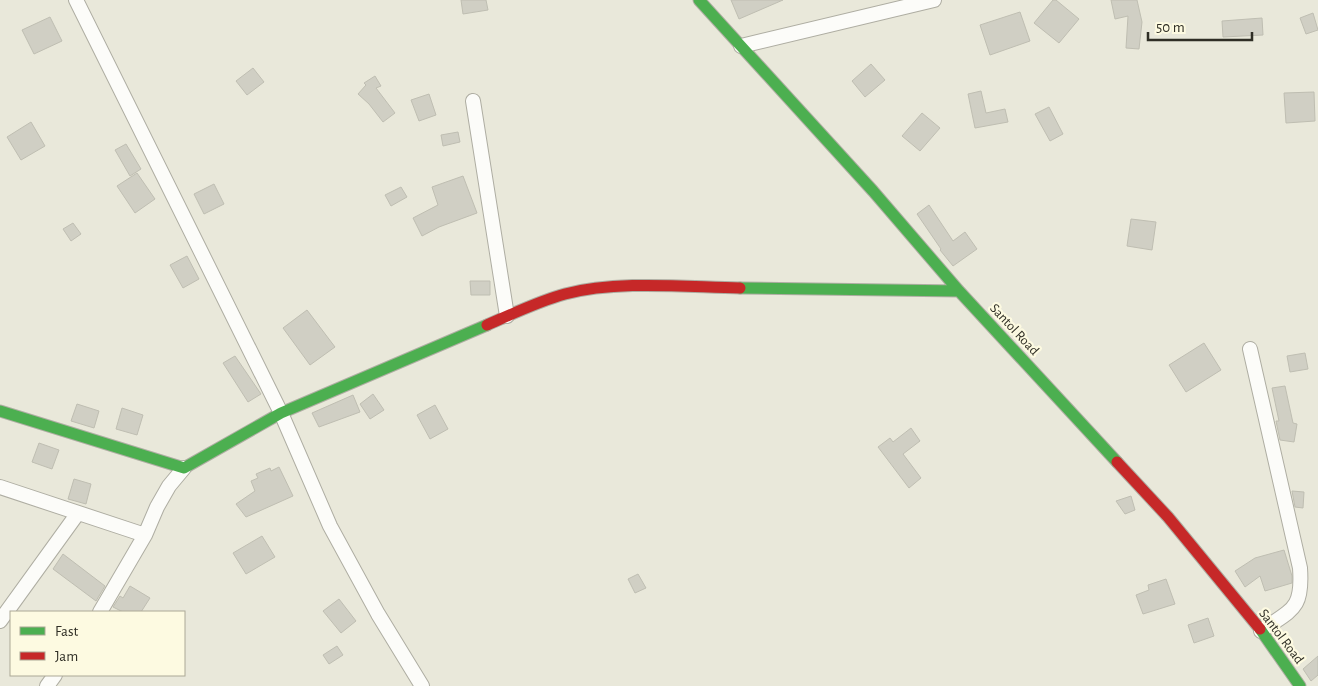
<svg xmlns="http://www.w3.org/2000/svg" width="1318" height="686" viewBox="0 0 1318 686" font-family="'Alegreya Sans',sans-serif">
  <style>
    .building { fill: #d0cfc4; stroke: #bfbeb2 }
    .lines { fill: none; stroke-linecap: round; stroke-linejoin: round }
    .street-casing { stroke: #aeada2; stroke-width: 16 }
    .fast-casing { stroke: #aeada2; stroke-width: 13 }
    .jam-casing { stroke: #aeada2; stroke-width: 13 }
    .street { stroke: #fcfcf9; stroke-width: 14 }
    .fast { stroke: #4caf50; stroke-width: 11 }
    .jam { stroke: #c62828; stroke-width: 11 }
    .labels { text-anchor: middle; stroke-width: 4.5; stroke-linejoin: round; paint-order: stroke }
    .street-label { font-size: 14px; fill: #2f2e25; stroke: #fdfae1 }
  </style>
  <rect width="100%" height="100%" fill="#e9e8da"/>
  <!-- building -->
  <path class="building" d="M461,0H486L488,10L463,14Z
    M731,0H783L739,19Z
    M1053,0H1056L1079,19L1059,43L1034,23Z
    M1111,0H1137L1142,22L1139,49L1126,48L1128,16L1115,19Z
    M1020,12L1030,41L990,55L980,25Z
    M1313,13L1318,30L1306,34L1300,18Z
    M50,17L62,41L34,54L22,30Z
    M1262,18L1263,35L1223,37L1222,21Z
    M871,64L885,80L865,97L852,81Z
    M253,68L264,82L247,95L236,81Z
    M375,76L381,86L376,88L395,113L383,122L369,104L358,94L366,85L364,83Z
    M981,91L986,113L1005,109L1008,122L975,128L968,94Z
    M1314,92L1315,121L1286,123L1284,93Z
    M429,94L436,115L419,121L411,100Z
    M1049,107L1063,134L1050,141L1035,114Z
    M922,113L940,128L920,151L902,136Z
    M31,122L45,146L21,160L7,137Z
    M458,132L460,142L443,146L441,135Z
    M126,144L141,169L130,176L115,150Z
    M137,173L155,199L135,213L117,186Z
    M463,176L477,213L439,227L422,236L413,218L438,205L432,187Z
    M214,184L224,204L204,214L194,194Z
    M401,187L407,197L391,206L385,195Z
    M929,205L953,241L965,232L977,249L953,266L940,250L941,249L917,214Z
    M1131,219L1156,222L1152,250L1127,246Z
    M73,223L81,234L71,241L63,229Z
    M187,256L199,279L183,288L170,265Z
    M470,281H490V295H471Z
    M307,310L335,347L310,365L283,328Z
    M1204,343L1221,370L1186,392L1169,365Z
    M1305,353L1308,369L1290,372L1287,356Z
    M235,356L261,394L248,402L223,363Z
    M1285,386L1293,423L1297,424L1294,442L1280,440L1276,421H1279L1272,388Z
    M373,394L384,410L370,419L360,404Z
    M353,395L360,412L319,427L312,413Z
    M77,404L99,411L94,428L71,421Z
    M435,405L448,429L430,439L417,415Z
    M122,408L143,415L137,435L116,429Z
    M911,428L920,441L903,454L921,478L909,488L878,447L890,438L893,442Z
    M39,443L59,450L52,469L32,462Z
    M279,467L293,496L246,517L236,504L255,491L251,481L258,478L256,474L270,468L271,471Z
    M74,479L91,484L86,504L68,499Z
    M1292,491L1304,492L1303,508L1295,507Z
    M1131,496L1135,510L1125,514L1116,501Z
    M262,536L275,557L246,574L233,553Z
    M1284,550L1292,576V583L1265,591L1260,576L1245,587L1235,571L1255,558Z
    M63,554L105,586L96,601L53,569Z
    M638,574L646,588L635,593L628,579Z
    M1166,579L1175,604L1143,614L1136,595L1149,590L1148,585Z
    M130,586L150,598L141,612H123L113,607L120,596L123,598Z
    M339,599L356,621L341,633L323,611Z
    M1208,618L1214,636L1194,643L1188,625Z
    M337,646L343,655L329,664L323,655Z
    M1318,656V675L1311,681L1303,669Z"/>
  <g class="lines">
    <defs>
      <path id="street" d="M76,0L281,413L330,526L378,614L422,686
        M741,46L934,0
        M473,101L507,316
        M1250,349L1300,568C1303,610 1292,609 1261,631
        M0,487L145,535
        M100,612L145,535L157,507L169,486L184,468
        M0,621L78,513
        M47,686L55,675"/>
      <path id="fast" d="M699,0L873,191L959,291L1117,462
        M740,288L959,291
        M0,411L184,468L281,413L487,325
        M1260,629L1300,686"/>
      <path id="jam" d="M487,325C512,314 539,301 565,294C618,280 685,287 740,288
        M1117,462L1168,517L1260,629"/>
    </defs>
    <!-- street casing -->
    <use href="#street" class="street-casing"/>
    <!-- fast casing -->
    <use href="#fast" class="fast-casing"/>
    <!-- jam casing -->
    <use href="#jam" class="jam-casing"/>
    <!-- street -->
    <use href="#street" class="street"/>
    <!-- fast -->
    <use href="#fast" class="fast"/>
    <!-- jam -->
    <use href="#jam" class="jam"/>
  </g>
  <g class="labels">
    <!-- street labels -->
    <g class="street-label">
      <text transform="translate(1015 329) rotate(47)" y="5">Santol Road</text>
      <text transform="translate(1282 636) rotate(53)" y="5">Santol Road</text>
    </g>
  </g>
  <!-- legend -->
  <rect x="10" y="611" width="175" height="65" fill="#fdfae1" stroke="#aba896"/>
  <rect x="20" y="627" width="25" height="8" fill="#4caf50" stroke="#aba896"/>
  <text x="55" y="636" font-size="15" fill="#2f2e25">Fast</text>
  <rect x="20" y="652" width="25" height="8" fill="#c62828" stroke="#aba896"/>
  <text x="55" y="661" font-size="15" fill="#2f2e25">Jam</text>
  <!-- scale -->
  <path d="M1148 32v8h104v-8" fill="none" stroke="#2f2e25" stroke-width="2.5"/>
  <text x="1156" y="32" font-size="15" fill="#2f2e25" stroke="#fdfae1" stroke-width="4" paint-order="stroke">50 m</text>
</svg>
